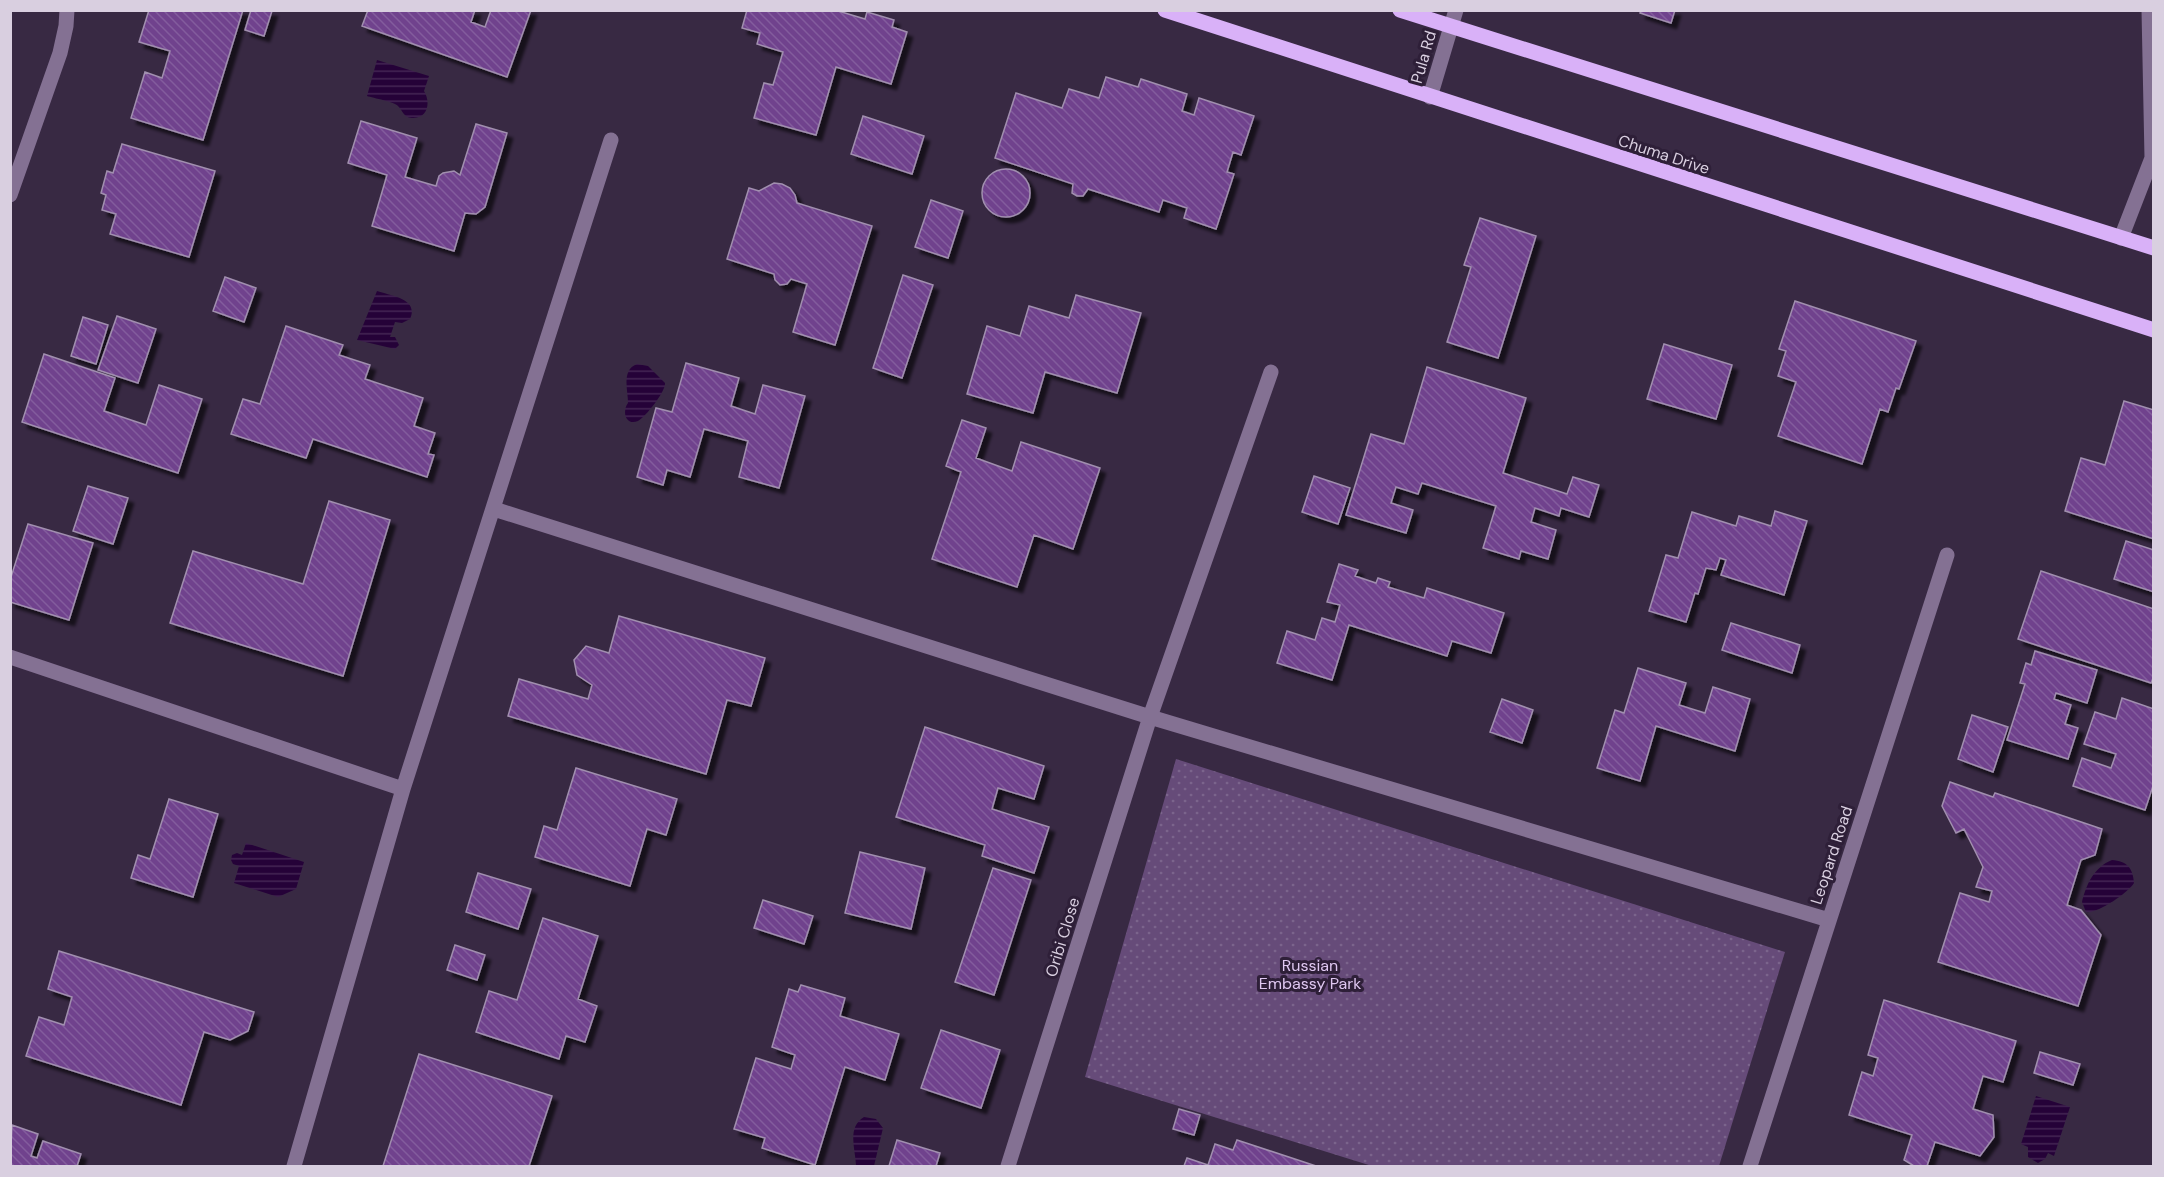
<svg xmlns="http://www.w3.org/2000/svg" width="2164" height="1177" viewBox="0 0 2164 1177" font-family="'DM Sans',sans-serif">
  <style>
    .grass { fill: url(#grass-dots) }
    .water { fill: url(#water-rules) }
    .building { fill: url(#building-back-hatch); stroke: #a18faf; stroke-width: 1.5; filter: url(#shadow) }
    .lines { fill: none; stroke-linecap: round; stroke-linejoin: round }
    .minor { stroke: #847193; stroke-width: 15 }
    .major { stroke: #d9b1f8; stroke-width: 15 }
    .labels { text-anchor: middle; stroke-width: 6; stroke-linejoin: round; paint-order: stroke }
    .street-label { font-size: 16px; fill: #d9cfe0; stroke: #2e1f38 }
    .park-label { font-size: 16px; fill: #dfc7f1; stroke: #2e1f38 }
  </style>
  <defs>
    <pattern id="grass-dots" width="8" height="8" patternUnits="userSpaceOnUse" patternTransform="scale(1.5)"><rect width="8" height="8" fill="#664b79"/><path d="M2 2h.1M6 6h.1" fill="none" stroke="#7b648c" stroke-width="1.8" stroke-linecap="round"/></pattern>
    <pattern id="water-rules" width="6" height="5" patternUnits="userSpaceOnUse" patternTransform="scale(1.5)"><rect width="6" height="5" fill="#250238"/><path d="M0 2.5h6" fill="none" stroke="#442654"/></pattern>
    <pattern id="building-back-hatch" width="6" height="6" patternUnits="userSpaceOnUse" patternTransform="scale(1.5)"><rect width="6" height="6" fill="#6f428d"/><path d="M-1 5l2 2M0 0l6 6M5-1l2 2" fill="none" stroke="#835c9d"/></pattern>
    <filter id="shadow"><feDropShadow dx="5.5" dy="5.5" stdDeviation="1.5" flood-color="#0009"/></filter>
  </defs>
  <rect width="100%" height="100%" fill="#382943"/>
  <!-- grass -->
  <path class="grass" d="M1176,759L1785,952L1719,1166H1372L1085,1077Z"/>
  <!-- water -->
  <path class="water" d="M377,60L429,76L424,91C431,102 428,119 412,118C403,117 403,111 398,106C395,102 373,98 367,96Z
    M377,291C392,296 419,299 410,319L402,323L395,322L390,337H395L399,345L395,349L357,340Z
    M637,364L648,366L665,383C666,391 646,417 638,421C625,426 622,411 628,403C628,390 621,370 637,364Z
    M246,843L304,862L296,889L278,897L234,883L239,866L233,864L231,860L232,855L237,853L242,855Z
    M2112,860C2127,861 2133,868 2134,883C2128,893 2097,914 2086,912L2082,902C2086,885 2094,867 2112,860Z
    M2036,1096L2070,1107L2054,1156L2048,1153L2045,1159L2038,1163L2028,1157V1147L2021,1144Z
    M864,1117L876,1119L883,1128L874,1166H857L856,1165C855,1148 847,1127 864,1117Z"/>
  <!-- building -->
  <path class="building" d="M149,10H243L203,140L131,118L145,72L162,78L170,51L139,42Z
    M251,10L272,11L264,36L245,30Z
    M368,10H475L471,22L485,27L491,10H531L507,77L362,26Z
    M747,10H835L865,19L867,12L894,20L892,27L907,32L891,84L836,67L816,135L754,118L764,83L773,85L783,52L757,44L760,33L742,28Z
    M1641,10H1675L1671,23L1640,13Z
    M1106,77L1138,87L1141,79L1187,94L1182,111L1194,115L1199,98L1254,116L1241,155L1233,152L1227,172L1234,174L1216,229L1184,218L1187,208L1163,200L1159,212L1088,189L1083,196H1077L1072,193L1073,184L995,158L1016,93L1062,108L1069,89L1099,98Z
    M863,116L924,136L912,174L851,154Z
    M361,121L417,138L405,177L436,186L439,176L443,173L454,171L460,175L476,124L507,133L485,207L476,214L465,213L454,251L372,226L387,175L348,163Z
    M122,144L215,171L189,257L110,234L116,214L102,210L106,195L101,193L107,171L113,173Z
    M982 193a24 24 0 1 1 48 0a24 24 0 1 1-48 0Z
    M774,183L782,184L790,188L795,195L797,203L872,226L835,345L793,332L807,284L791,279L787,284L780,285L775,280L774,274L727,259L749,188L759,191Z
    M931,200L963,211L948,258L915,247Z
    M1480,218L1536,236L1498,358L1447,342L1471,267L1464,265Z
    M903,275L933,285L902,378L873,368Z
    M225,277L256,288L244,322L213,311Z
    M1076,295L1141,313L1117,393L1045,372L1033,413L967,394L987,326L1020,336L1029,306L1069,318Z
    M1795,301L1916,341L1899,389L1896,388L1888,412L1880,409L1862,464L1778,436L1796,382L1778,376L1786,351L1779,349Z
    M117,316L156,329L138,383L98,370Z
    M83,317L108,325L96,364L71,356Z
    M286,326L343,345L339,355L370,365L365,379L423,398L414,426L435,433L428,454L434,455L427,477L313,439L306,458L231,434L243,399L260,404Z
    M1664,344L1732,365L1716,419L1647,399Z
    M44,354L115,378L104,411L146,425L159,385L202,399L178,473L22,422Z
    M686,363L739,378L731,406L755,414L763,385L805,396L779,488L739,477L748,441L704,429L690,477L667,470L663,485L637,477L656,408L672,412Z
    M1427,367L1526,398L1503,473L1567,494L1573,477L1599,485L1589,517L1561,508L1559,516L1535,508L1531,522L1556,530L1548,559L1521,551L1519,559L1483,548L1496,506L1422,483L1418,494L1396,487L1391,503L1413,510L1406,533L1346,515L1371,434L1404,444Z
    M2124,401L2154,410V539L2065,511L2081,458L2105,465Z
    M962,420L986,428L976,458L1012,471L1021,442L1100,468L1073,549L1034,535L1017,587L932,559L961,472L946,466Z
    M1314,476L1350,488L1338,524L1302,512Z
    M88,486L128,498L113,544L73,531Z
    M329,501L390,520L343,676L170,623L193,551L303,584Z
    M1775,511L1807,521L1784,595L1721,575L1726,560L1720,558L1716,570L1706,568L1698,594L1695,593L1686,622L1649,611L1666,555L1678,558L1692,512L1736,526L1739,516L1771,526Z
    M28,524L93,543L69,620L10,602V580Z
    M2126,541L2154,550V592L2114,579Z
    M1339,564L1358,570L1355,576L1376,583L1378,578L1390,582L1388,587L1424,598L1427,588L1504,613L1491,653L1452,641L1447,656L1349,625L1332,680L1277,663L1287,631L1315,640L1322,618L1335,622L1340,605L1327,602Z
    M2041,571L2154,609V676L2151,683L2018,639Z
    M619,616L765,658L751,706L727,700L706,774L508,716L519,679L588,699L592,685L577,675L574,660L586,646L609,653Z
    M1731,623L1800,645L1792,673L1722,650Z
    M2035,651L2097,670L2087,703L2056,693L2054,699L2071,705L2065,724L2078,728L2068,759L2007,740L2025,684L2020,683L2026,663L2031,665Z
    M1638,668L1686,683L1679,705L1705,713L1713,687L1750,699L1735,751L1656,726L1640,781L1597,768L1615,710L1624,713Z
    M2122,698L2154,709V783L2145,810L2073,786L2082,758L2111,768L2116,754L2084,744L2095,712L2116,719Z
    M1502,699L1533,710L1522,743L1490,732Z
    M1972,715L2008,727L1993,772L1958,759Z
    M925,727L1044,766L1034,799L998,788L992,809L1049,827L1034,873L982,856L985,845L896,817Z
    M576,768L677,799L666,835L647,829L630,886L535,857L544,826L557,830Z
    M1950,782L1993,797L1995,793L2102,829L2095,855L2081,860L2067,905L2081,910L2101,935L2078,1006L1938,962L1960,893L1989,902L1992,891L1976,887L1983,867L1964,829L1956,833L1942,806Z
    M169,799L218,814L193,897L131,878L138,855L150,859Z
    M860,852L925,868L911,929L845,913Z
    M993,868L1031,880L994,995L955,982Z
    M478,873L531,889L518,929L466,912Z
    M763,900L813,916L804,944L754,928Z
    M543,918L598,936L578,999L597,1006L585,1042L566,1036L559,1059L476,1032L489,991L517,1000Z
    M455,945L485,955L477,980L447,970Z
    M59,951L254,1012L248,1031L230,1040L204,1032L181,1105L26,1056L39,1017L64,1025L72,997L48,989Z
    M801,985L845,998L840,1016L899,1034L885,1080L845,1067L815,1165L762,1148L765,1138L734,1129L756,1058L791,1069L795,1055L772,1047L789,989L798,992Z
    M1884,1000L2016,1041L2003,1082L1983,1076L1973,1109L1993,1115L1994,1137L1980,1156L1935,1142L1927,1166H1914L1904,1160L1912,1135L1849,1115L1862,1072L1873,1076L1878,1058L1868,1055Z
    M941,1030L1000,1050L981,1108L921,1088Z
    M2040,1052L2080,1064L2073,1085L2034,1073Z
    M419,1054L552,1096L529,1166H383Z
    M1179,1109L1200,1115L1194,1135L1173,1129Z
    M12,1125L38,1134L31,1156L37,1158L43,1141L81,1154L77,1166H10Z
    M897,1140L940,1153L936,1166H889Z
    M1237,1140L1316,1166H1184L1187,1158L1208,1165L1215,1144L1233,1150Z"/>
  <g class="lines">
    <!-- minor -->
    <path class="minor" d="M1430,97L1456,10
      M10,195L60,53L66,26L67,10
      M2121,238L2152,158L2149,10
      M494,509L1150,717L1829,920
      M10,657L403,789
      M294,1166L403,789L611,140
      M1008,1166L1150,717L1271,372
      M1750,1166L1947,555"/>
    <!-- major -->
    <path class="major" d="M1165,10L2154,330
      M1400,10L2154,248"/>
  </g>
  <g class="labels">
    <!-- street labels -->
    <g class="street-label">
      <text transform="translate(1423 57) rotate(-74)" y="6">Pula Rd</text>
      <text transform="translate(1664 154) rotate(18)" y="6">Chuma Drive</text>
      <text transform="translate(1831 855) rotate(-72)" y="6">Leopard Road</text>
      <text transform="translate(1062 937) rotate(-73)" y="6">Oribi Close</text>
    </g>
    <!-- park labels -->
    <g class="park-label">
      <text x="1310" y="971">Russian<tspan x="1310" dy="18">Embassy Park</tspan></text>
    </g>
  </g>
  <!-- border -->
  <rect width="2164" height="1177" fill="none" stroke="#d9cfe0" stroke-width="24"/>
</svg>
